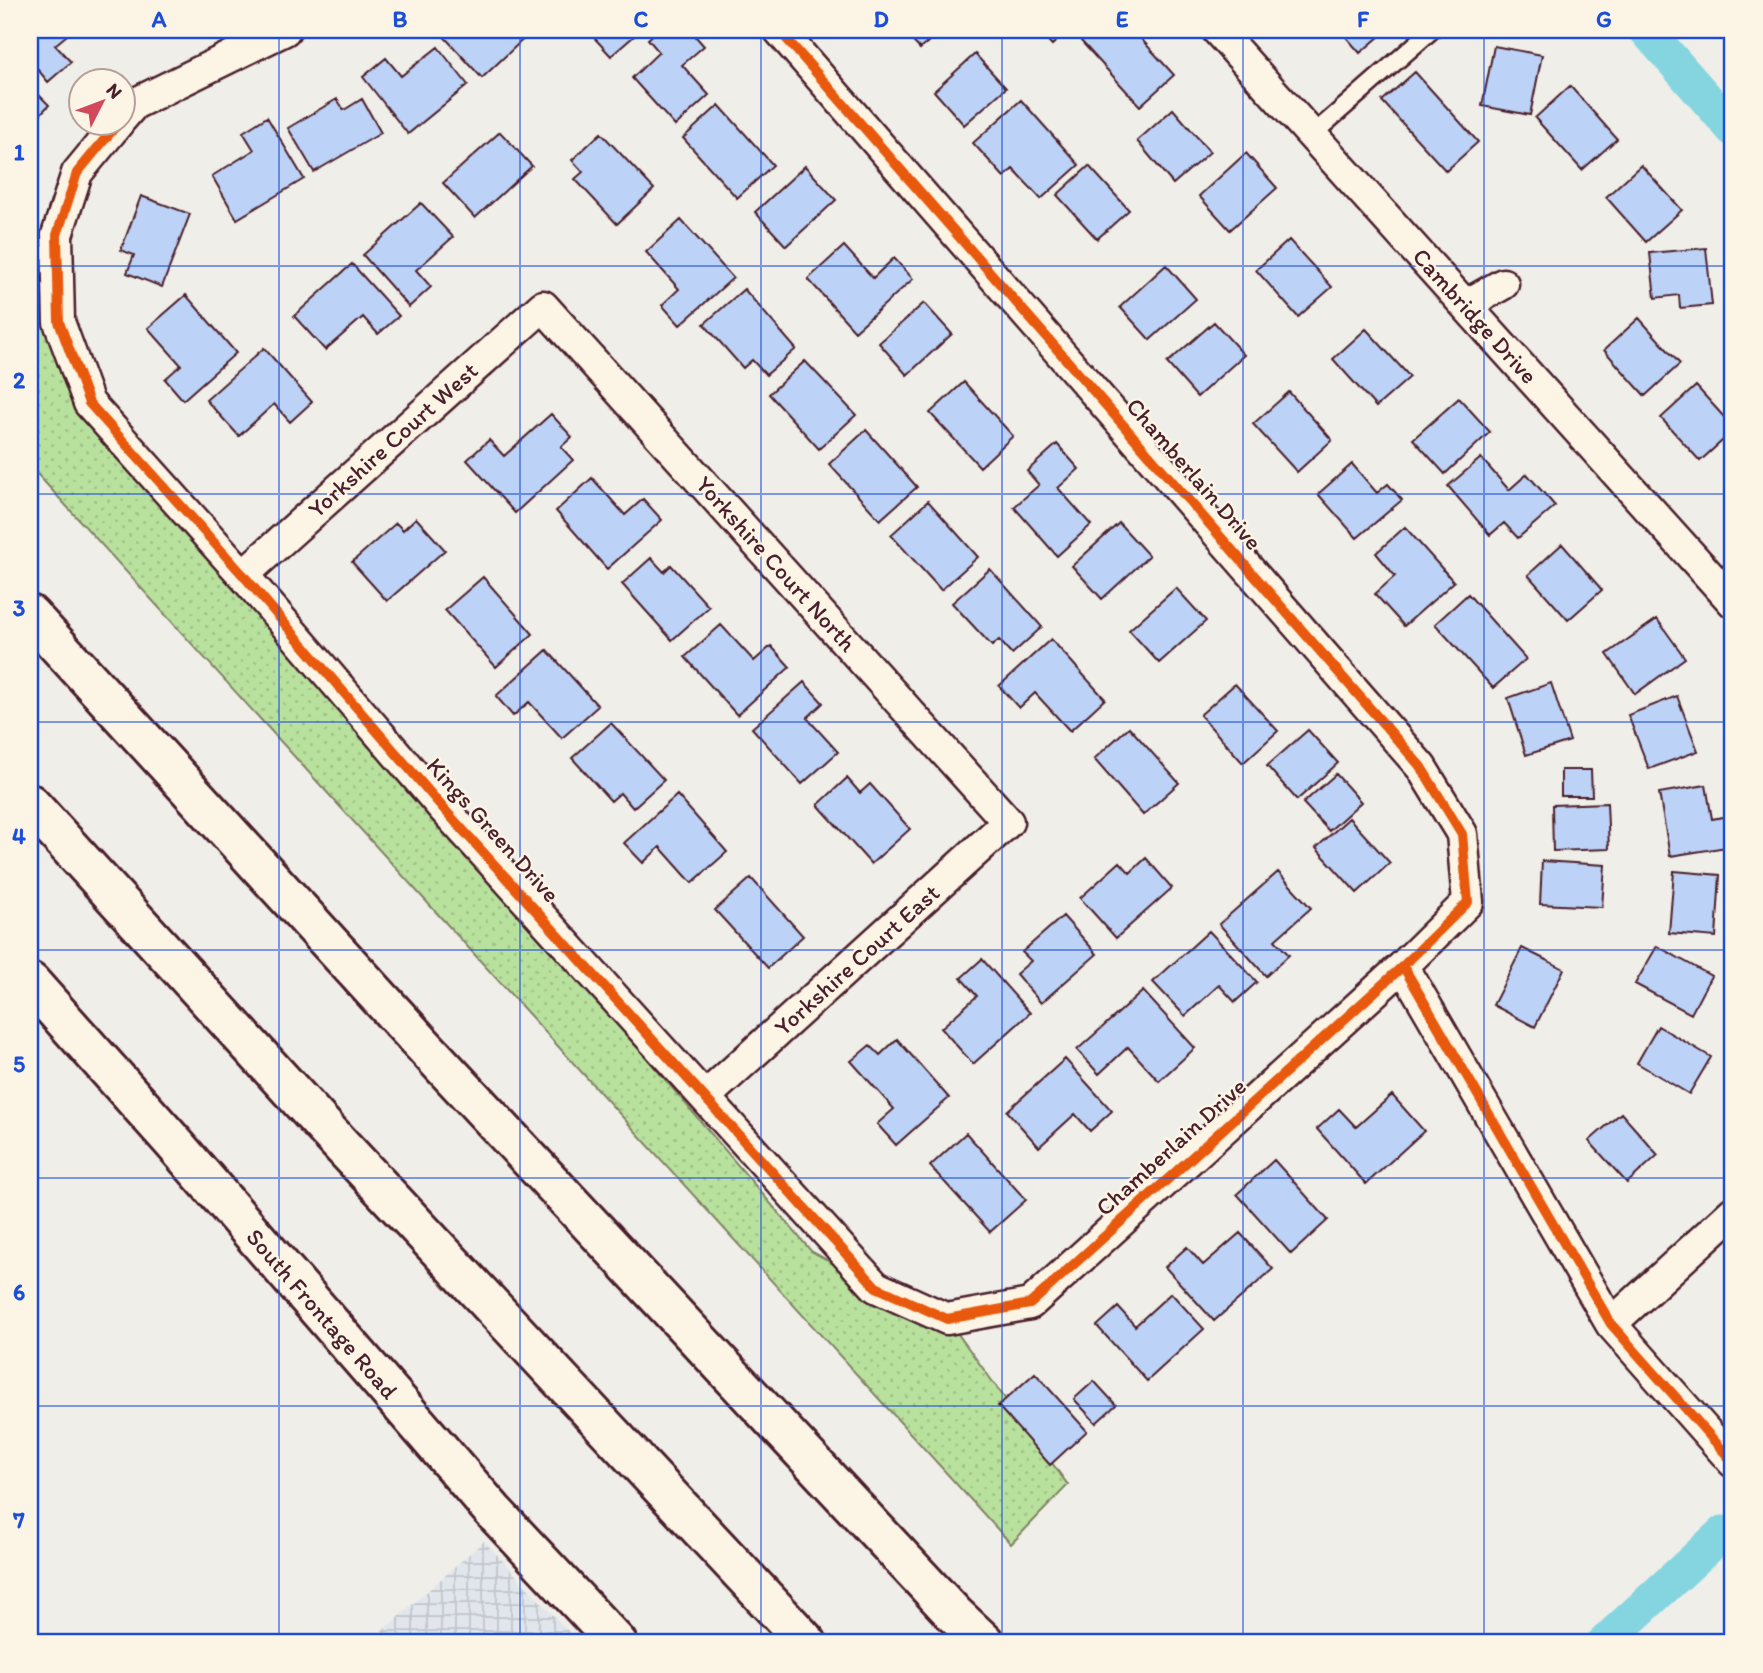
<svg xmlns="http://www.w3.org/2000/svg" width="1763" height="1673" viewBox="0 0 1763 1673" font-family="Itim,sans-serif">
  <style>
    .industrial { fill: url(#industrial-grid) }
    .park { fill: url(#park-dots); stroke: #818064; stroke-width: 2 }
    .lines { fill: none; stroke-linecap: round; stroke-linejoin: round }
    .canal { stroke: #85d5e0; stroke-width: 35 }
    .building { fill: #bcd2f6; stroke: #4a1f2b; stroke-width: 2 }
    .service-casing { stroke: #4a1f2b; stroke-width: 21 }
    .minor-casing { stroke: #4a1f2b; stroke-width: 35 }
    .secondary-casing { stroke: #4a1f2b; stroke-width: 44 }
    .motorway-casing { stroke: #4a1f2b; stroke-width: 44 }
    .service { stroke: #fcf5e5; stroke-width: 16 }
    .minor { stroke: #fcf5e5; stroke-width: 30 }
    .secondary { stroke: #fcf5e5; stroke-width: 38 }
    .motorway { stroke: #fcf5e5; stroke-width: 38 }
    .cycleway-casing { stroke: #fcf5e5; stroke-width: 15 }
    .cycleway { stroke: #e8590c; stroke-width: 10 }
    .grid { fill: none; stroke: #1d4ed8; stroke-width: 2; stroke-opacity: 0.55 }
    .labels { text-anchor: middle; stroke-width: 5; stroke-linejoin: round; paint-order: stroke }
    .street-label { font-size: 24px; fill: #4a1f2b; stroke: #fcf5e5 }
    .neatline { fill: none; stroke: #1d4ed8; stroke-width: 2.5 }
    .grid-label { font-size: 23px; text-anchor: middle; font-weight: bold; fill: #1d4ed8 }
  </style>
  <defs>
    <pattern id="industrial-grid" width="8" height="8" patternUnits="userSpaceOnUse" patternTransform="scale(1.75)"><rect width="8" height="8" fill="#e0e6ec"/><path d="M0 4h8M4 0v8" fill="none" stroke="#c2c5cb"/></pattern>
    <pattern id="park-dots" width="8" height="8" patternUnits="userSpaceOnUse" patternTransform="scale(1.75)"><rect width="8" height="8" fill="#b8e19d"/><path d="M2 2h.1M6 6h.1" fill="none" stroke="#a0c187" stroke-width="1.8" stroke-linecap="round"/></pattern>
  </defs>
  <rect width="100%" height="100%" fill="#efeee8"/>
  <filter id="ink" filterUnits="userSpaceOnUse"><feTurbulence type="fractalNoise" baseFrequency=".0143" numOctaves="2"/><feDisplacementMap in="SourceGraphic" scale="14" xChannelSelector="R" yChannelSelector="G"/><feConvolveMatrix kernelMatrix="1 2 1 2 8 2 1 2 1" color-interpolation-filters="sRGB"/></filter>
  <g filter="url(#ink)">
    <!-- industrial -->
    <path class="industrial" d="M484,1541L579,1643H369Z"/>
    <!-- park -->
    <path class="park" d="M30,283L59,322L89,403L811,1251L876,1287L947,1319L1068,1485L1011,1544L30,466Z"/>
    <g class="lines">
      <!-- canal -->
      <path class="canal" d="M1646,30L1733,129
        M1604,1643L1723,1533"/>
    </g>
    <!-- building -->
    <path class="building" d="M30,30H73L55,45L71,62L48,82L30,60Z
      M438,30H533L482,78Z
      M587,30H641L611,56Z
      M658,30H690L704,46L682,65L709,95L675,126L632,78L659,52L648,39Z
      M902,30H941L920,49Z
      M1038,30H1069L1052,45Z
      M1093,30H1133L1174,75L1140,106L1081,41Z
      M1340,30H1387L1360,53Z
      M1494,46L1542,55L1530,115L1482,106Z
      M438,47L468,85L408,134L363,77L386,58L401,76Z
      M975,54L1006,88L964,125L934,91Z
      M1415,72L1478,142L1446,171L1382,101Z
      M30,86L49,105L30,125Z
      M1570,86L1617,139L1582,170L1535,118Z
      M337,99L344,110L362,99L381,133L314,172L288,128Z
      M1021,100L1079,165L1041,199L1013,169L1004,177L973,143Z
      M719,105L773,165L737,198L683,138Z
      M1173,109L1210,152L1173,184L1137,141Z
      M267,117L304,179L237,219L212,176L254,150L243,132Z
      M500,132L532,166L475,218L443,183Z
      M601,133L654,189L617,224L575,179L583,172L572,160Z
      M1246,153L1277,188L1230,230L1199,196Z
      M1641,165L1682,210L1646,242L1606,197Z
      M805,166L836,200L786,246L755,212Z
      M1089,166L1129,210L1097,239L1057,195Z
      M141,196L190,214L162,287L127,273L134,255L121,250Z
      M421,203L453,237L416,270L431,287L409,307L363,255Z
      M681,220L733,278L680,325L662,305L679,289L646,252Z
      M1289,240L1332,287L1298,317L1256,270Z
      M844,246L873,278L894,258L913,279L855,331L808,279Z
      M1706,248L1712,305L1680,308L1679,295L1655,298L1650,253Z
      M352,264L399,316L378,334L363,317L325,350L294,316Z
      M1166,265L1196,299L1150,340L1120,307Z
      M744,289L796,349L766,375L752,360L743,368L704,324Z
      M186,295L236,353L183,400L165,379L181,365L148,328Z
      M924,303L952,334L907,375L879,343Z
      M1639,318L1680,364L1645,396L1604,350Z
      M1214,322L1244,355L1197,397L1167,363Z
      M1366,329L1410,377L1376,407L1333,359Z
      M264,348L312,402L290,422L274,404L239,436L206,400Z
      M805,361L856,415L819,449L769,394Z
      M964,382L1013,436L980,467L930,413Z
      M1696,386L1733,427V431L1700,461L1661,418Z
      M1289,392L1332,440L1297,472L1253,424Z
      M1459,398L1490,432L1445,474L1413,439Z
      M551,414L572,437L561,447L573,460L515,513L467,460L489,440L504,456Z
      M866,430L917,487L880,520L829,464Z
      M1057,444L1079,469L1058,488L1091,525L1057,556L1014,507L1039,485L1027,471Z
      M1481,458L1509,490L1527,474L1555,506L1518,538L1504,523L1490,535L1448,486Z
      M1352,464L1377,493L1388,484L1402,500L1357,538L1318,494Z
      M592,478L625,515L643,499L662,520L607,569L556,511Z
      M928,501L978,557L941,590L891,535Z
      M416,518L445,550L387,601L352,562L396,523L403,530Z
      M1119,523L1149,556L1102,599L1072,566Z
      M1405,527L1454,582L1404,626L1375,594L1395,576L1376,553Z
      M1562,544L1602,590L1568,620L1528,575Z
      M651,558L664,572L671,565L709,607L672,640L622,584Z
      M990,569L1042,627L1012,654L999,640L992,646L952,603Z
      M483,577L533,634L496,667L445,610Z
      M1176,588L1206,621L1159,663L1129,630Z
      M1468,594L1526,659L1493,688L1435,624Z
      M1657,619L1685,658L1635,694L1607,654Z
      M721,625L754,661L771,646L790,667L737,715L685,657Z
      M1051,639L1105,699L1070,731L1035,693L1019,708L999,686Z
      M547,650L598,706L562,738L529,702L513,716L496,696Z
      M804,682L823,703L807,718L838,752L802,784L752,728Z
      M1551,683L1570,741L1526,755L1508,698Z
      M1235,684L1278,731L1243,763L1200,715Z
      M1677,696L1698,751L1649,769L1628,715Z
      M611,723L664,780L633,808L620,793L611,801L572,758Z
      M1129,727L1179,783L1143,815L1094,759Z
      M1308,730L1338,763L1297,800L1267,766Z
      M1561,770H1591L1592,796H1561Z
      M1336,774L1361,802L1329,831L1303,803Z
      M847,778L860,793L870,784L910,829L871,864L818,805Z
      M1706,785L1712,819L1733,815V846L1670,856L1659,793Z
      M677,795L727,852L692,883L660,847L643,863L624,843Z
      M1607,803L1609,849L1553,851L1552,805Z
      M1349,818L1390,863L1357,893L1316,848Z
      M1146,858L1172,888L1116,938L1080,898L1120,862L1130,873Z
      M1542,861L1605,865L1602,907L1540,904Z
      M1674,871L1720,875L1716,937L1669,933Z
      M1278,872L1311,908L1275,940L1289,955L1266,976L1219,924Z
      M751,878L803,936L768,968L715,910Z
      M1063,916L1097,954L1041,1003L1016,974L1031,961L1022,952Z
      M1209,931L1257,982L1235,1002L1219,985L1185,1016L1153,982Z
      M1657,946L1711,976L1691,1014L1635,984Z
      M1522,948L1564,969L1535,1027L1493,1005Z
      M982,959L1030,1013L973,1064L941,1028L977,996L961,978Z
      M1143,991L1195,1048L1159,1081L1128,1047L1099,1074L1077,1050Z
      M1658,1026L1711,1057L1689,1094L1637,1063Z
      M897,1039L949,1098L896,1145L877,1124L894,1109L851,1061L870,1045L880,1055Z
      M1065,1059L1112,1111L1090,1131L1075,1114L1039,1147L1007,1111Z
      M1392,1095L1424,1131L1366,1184L1317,1129L1339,1109L1356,1127Z
      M1621,1113L1658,1155L1627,1183L1589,1141Z
      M966,1133L1026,1200L990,1232L930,1166Z
      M1274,1160L1328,1220L1291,1254L1237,1194Z
      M1240,1233L1273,1269L1214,1321L1165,1267L1187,1247L1203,1265Z
      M1171,1293L1204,1329L1147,1381L1097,1326L1118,1307L1135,1326Z
      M1035,1373L1087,1431L1050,1465L998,1406Z
      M1094,1381L1116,1405L1096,1423L1074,1399Z"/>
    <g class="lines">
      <defs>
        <path id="service" d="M1312,135L1432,30"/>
        <path id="minor" d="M779,30L1421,767L1462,834L1468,902L1403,966L1611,1324L1733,1462
          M1217,30L1733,602
          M122,118L134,104L285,30
          M119,122L77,173L57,235L59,322L89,403L243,575L443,808L876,1287L947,1319L1030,1304L1403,966
          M1466,305L1503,284
          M243,575L543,306L1008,822L705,1097
          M1611,1324L1733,1212"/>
        <path id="secondary" d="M30,982L173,1142L493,1511L617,1643"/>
        <path id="motorway" d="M30,615L422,1044L955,1615L985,1643
          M30,804L327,1130L807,1643"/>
      </defs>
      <!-- service casing -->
      <use href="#service" class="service-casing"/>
      <!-- minor casing -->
      <use href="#minor" class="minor-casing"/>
      <!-- secondary casing -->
      <use href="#secondary" class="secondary-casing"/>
      <!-- motorway casing -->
      <use href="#motorway" class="motorway-casing"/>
      <!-- service -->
      <use href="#service" class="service"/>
      <!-- minor -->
      <use href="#minor" class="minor"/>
      <!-- secondary -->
      <use href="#secondary" class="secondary"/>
      <!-- motorway -->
      <use href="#motorway" class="motorway"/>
      <defs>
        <path id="cycleway" d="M779,30L1421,767L1462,834L1468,902L1403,966L1611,1324L1733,1462
          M119,122L77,173L57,235L59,322L89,403L243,575L443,808L876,1287L947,1319L1030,1304L1403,966"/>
      </defs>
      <!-- cycleway casing -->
      <use href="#cycleway" class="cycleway-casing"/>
      <!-- cycleway -->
      <use href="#cycleway" class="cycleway"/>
    </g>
  </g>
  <!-- grid -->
  <path class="grid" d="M279,30V1643M520,30V1643M761,30V1643M1002,30V1643M1243,30V1643M1484,30V1643M30,266H1733M30,494H1733M30,722H1733M30,950H1733M30,1178H1733M30,1406H1733"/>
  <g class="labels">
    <!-- street labels -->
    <g class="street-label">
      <text transform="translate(1475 316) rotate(48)" y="8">Cambridge Drive</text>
      <text transform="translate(393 440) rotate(-42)" y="8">Yorkshire Court West</text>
      <text transform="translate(1194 474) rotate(49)" y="8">Chamberlain Drive</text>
      <text transform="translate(776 564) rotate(48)" y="8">Yorkshire Court North</text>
      <text transform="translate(493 830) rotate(48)" y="8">Kings Green Drive</text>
      <text transform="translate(857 960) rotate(-42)" y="8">Yorkshire Court East</text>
      <text transform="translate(1171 1147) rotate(-42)" y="8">Chamberlain Drive</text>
      <text transform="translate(322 1314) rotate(49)" y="8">South Frontage Road</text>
    </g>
  </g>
  <!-- margin -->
  <rect width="1763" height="1673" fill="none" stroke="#fcf5e5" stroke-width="77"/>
  <!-- north arrow -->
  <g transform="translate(102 102) rotate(48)"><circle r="33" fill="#fcf5e5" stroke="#b59f9b" stroke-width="2"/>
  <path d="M0-5L12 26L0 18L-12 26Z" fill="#d1495b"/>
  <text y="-10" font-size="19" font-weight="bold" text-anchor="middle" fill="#4a1f2b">N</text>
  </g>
  <rect x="38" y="38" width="1686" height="1596" class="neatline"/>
  <g class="grid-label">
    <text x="159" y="27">A</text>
    <text x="400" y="27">B</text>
    <text x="641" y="27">C</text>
    <text x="881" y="27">D</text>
    <text x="1122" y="27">E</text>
    <text x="1363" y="27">F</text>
    <text x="1604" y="27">G</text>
    <text x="19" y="160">1</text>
    <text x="19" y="388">2</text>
    <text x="19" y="616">3</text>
    <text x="19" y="844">4</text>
    <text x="19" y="1072">5</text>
    <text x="19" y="1300">6</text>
    <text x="19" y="1528">7</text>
  </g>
</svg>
